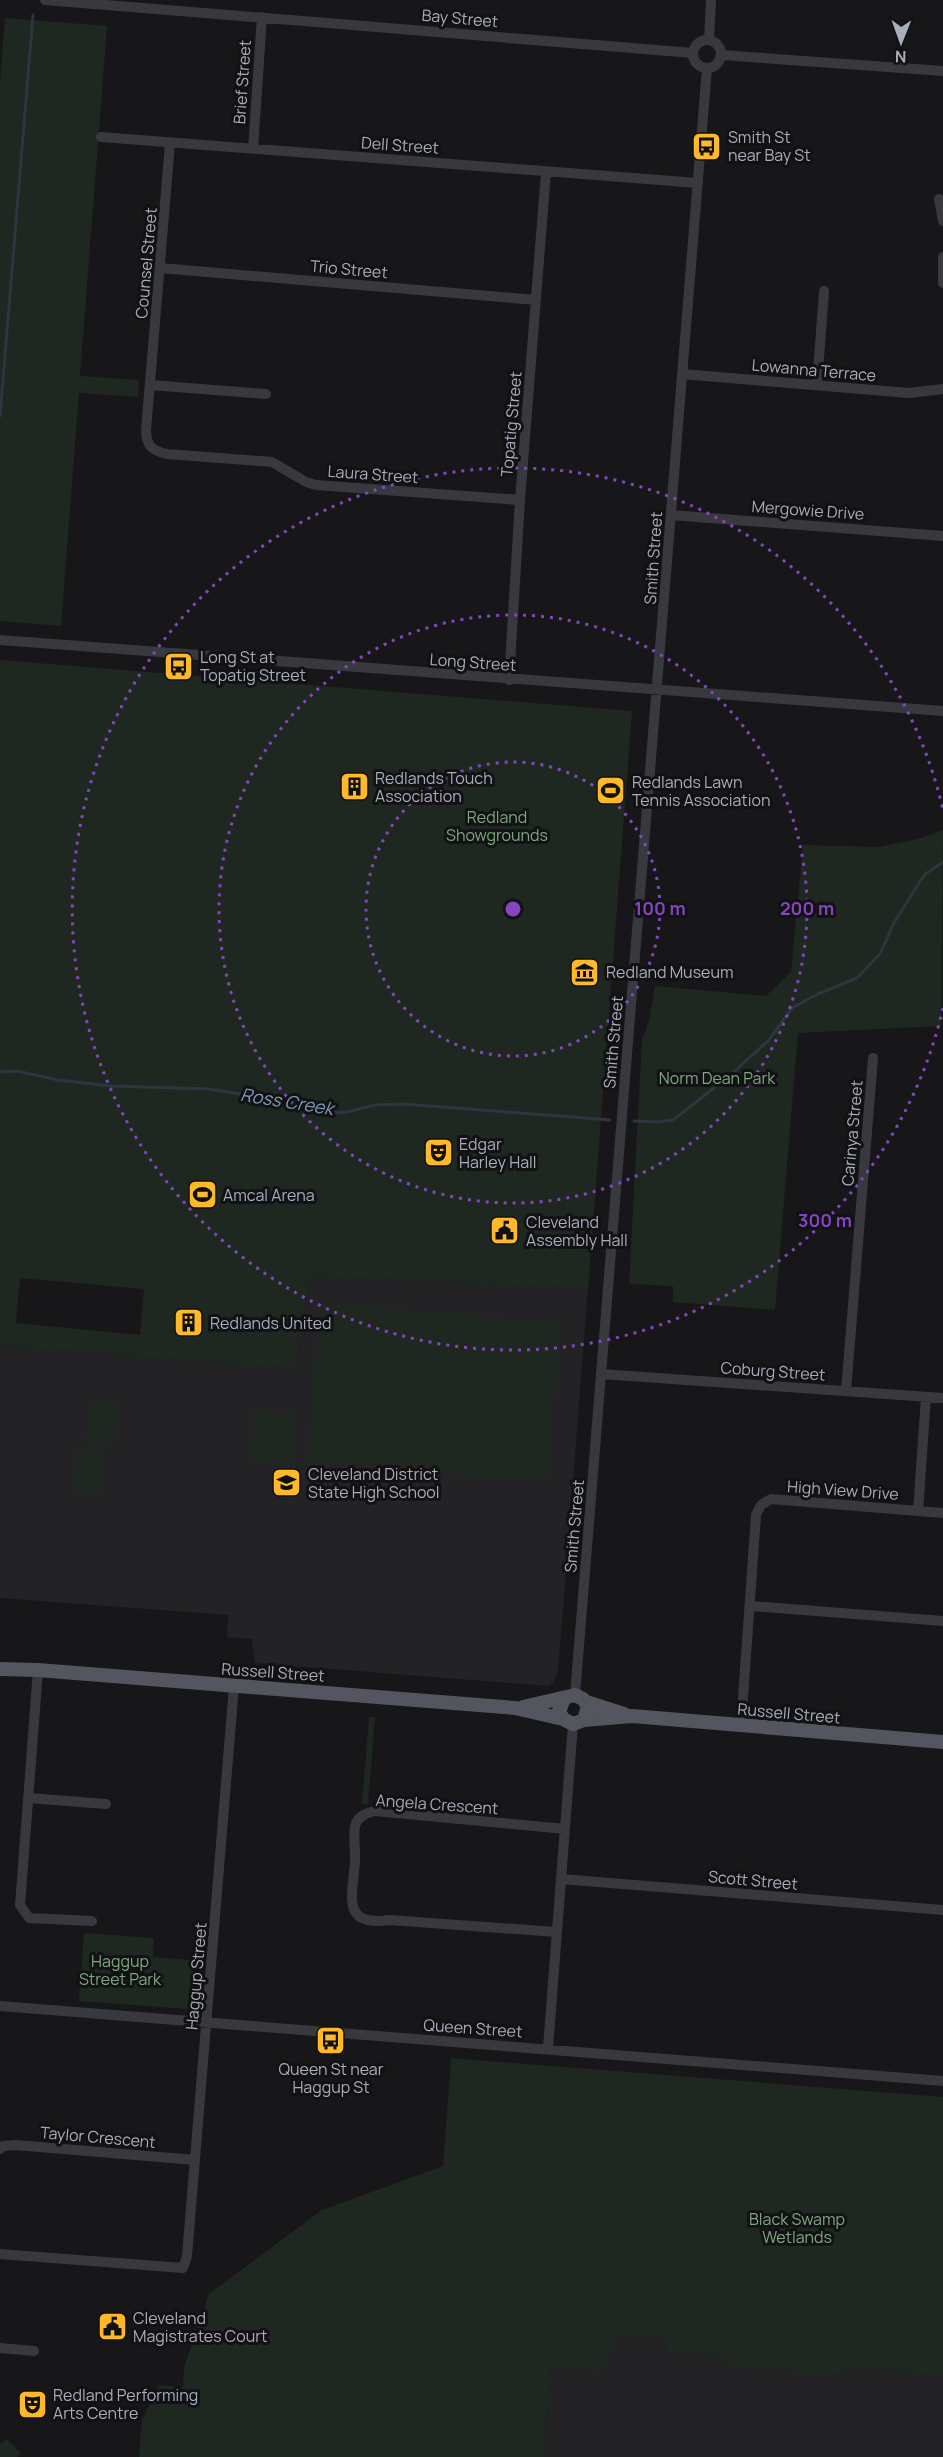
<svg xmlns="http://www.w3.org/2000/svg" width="943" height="2457" viewBox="0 0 943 2457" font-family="Manrope,sans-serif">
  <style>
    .built { fill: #232326 }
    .green { fill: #1e2820; fill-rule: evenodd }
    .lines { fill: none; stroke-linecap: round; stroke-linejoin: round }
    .stream { stroke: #2c363e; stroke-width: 3 }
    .minor { stroke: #38393e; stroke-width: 10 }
    .major { stroke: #53565e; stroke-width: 14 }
    .ring { fill: none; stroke: #8446be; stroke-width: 3; stroke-dasharray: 3 6 }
    .labels { text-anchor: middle; stroke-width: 6; stroke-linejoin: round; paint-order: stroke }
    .street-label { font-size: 16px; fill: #a8adba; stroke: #121214 }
    .poi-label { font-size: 16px; fill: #a8adba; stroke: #121214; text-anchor: start }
    .park-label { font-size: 16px; fill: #7ea681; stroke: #121214 }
    .water-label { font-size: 18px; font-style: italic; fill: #7d9bb7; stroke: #121214 }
    .centre { fill: #8446be; stroke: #121214; stroke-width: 3 }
    .ring-label { font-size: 18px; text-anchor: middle; font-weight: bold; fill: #8446be; stroke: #121214; stroke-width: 6; stroke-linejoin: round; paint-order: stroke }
  </style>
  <rect width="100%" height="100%" fill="#171719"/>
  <!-- built -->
  <path class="built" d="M310,1276L588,1289L558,1671L553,1683L549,1686L255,1663L252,1639L227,1637L228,1615L0,1598V1346L296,1369Z
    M617,2335L667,2339L666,2352L726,2357V2365L841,2375L842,2367L943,2375V2457H544L551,2366L607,2347Z"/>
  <!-- green -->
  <path class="green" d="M5,18L107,26L80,376L139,380L138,397L79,393L61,626L0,621V84Z
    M0,660L632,711L588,1289L310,1276L296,1369L0,1346ZM20,1278L144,1289L140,1335L16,1323Z
    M943,830L941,1026L798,1033L775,1310L673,1302V1286L629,1284L642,1039L649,1021L655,986L766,996L791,972L803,845L878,847L918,839Z
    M321,1303L561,1323L547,1482L307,1462Z
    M89,1401L118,1403L114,1447L85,1444Z
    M253,1410L297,1414L295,1437H288L287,1440L295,1441L293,1463L248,1460L250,1437H258V1434L251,1433Z
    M77,1447L106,1449L103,1492L74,1491Z
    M369,1717H375L368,1804H362Z
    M84,1933L154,1938L153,1957L202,1961L198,2001L189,2009L79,2001Z
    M451,2058L943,2097V2375L842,2367L841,2375L726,2366V2357L666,2352L667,2339L617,2335L616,2348L607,2347L605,2371L551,2367L544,2457H139L142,2420L159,2385L183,2387L184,2367L209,2294L322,2210L443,2166Z
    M7,2439L21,2454L17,2457H0V2444Z"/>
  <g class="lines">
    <!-- stream -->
    <path class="stream" d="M0,416L33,15
      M0,1072L17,1071L58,1080L111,1086L209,1089L260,1097L333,1113L347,1112L375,1105L404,1104L610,1120
      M634,1121L658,1122L673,1120L728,1077L769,1040L792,1008L818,994L857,978L880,954L894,923L924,875L943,862"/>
    <!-- minor -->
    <path class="minor" d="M45,0L693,53
      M709,40L711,0
      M693 54a14 14 0 1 1 28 0a14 14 0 1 1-28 0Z
      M722,55L943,71
      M101,137L698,183
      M170,143L146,430C146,445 152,451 167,454L272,462L306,482L316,485L520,500
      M253,149L262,17
      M939,199L943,221
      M943,257V283
      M160,268L536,300
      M682,374L909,393L943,389
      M150,385L266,394
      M817,385L824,291
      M671,515L943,536
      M0,640L943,711
      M509,680L520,500L546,172
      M601,1374L943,1398
      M846,1391L873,1058
      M918,1511L943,1513
      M751,1606L943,1621
      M38,1670L20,1905L29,1918L92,1921
      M575,1695L707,68
      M741,1725L756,1515L761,1505L771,1499L918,1511L926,1397
      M28,1798L106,1804
      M561,1879L943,1910
      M557,1932L389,1920C340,1927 353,1894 355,1861C356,1850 352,1833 356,1823C360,1815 367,1813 375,1811L565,1829
      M0,2006L943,2081
      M548,2048L573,1724
      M0,2149L3,2146L15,2145L195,2160
      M0,2254L183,2268L187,2256L234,1686
      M0,2348L34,2351"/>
    <!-- major -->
    <path class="major" d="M0,1669L38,1670L515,1708L563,1719
      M586,1702L624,1714
      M523,1707L575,1695L583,1699L588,1706L584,1720L573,1724L563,1719L559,1711L564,1699
      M584,1720L632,1716L943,1742"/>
  </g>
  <!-- distance rings -->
  <g class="ring">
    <circle cx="513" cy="909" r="147"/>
    <circle cx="513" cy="909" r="294"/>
    <path d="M943 1008A441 441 0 1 1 943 810"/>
  </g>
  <!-- icons -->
  <defs>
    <symbol id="bus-square" viewBox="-11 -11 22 22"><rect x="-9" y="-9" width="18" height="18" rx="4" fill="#feb92a" stroke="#121214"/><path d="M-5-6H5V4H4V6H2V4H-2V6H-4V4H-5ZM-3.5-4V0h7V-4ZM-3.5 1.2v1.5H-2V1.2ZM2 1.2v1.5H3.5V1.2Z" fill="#111"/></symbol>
    <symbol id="building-square" viewBox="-11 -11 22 22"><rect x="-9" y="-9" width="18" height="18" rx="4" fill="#feb92a" stroke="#121214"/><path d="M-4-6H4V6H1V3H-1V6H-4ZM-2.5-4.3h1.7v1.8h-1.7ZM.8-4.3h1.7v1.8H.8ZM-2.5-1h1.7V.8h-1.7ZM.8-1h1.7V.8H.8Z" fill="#111"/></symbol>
    <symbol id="stadium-square" viewBox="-11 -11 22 22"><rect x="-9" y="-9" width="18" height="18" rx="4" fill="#feb92a" stroke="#121214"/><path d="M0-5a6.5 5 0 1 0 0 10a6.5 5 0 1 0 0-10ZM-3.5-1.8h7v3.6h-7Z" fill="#111"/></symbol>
    <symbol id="museum-square" viewBox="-11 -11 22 22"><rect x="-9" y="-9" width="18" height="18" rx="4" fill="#feb92a" stroke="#121214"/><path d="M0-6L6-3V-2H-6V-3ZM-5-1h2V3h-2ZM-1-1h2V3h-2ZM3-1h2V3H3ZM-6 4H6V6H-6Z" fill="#111"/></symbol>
    <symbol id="theatre-square" viewBox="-11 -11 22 22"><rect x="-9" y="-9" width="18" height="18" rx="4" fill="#feb92a" stroke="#121214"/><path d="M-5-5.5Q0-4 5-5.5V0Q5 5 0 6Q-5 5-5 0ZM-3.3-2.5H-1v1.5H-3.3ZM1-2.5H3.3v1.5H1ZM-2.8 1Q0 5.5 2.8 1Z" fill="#111"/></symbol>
    <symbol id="civic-square" viewBox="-11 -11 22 22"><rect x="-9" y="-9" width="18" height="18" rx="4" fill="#feb92a" stroke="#121214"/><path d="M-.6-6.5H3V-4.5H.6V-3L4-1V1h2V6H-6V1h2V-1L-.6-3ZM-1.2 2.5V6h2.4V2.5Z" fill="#111"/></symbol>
    <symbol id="school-square" viewBox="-11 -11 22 22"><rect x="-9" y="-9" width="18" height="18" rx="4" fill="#feb92a" stroke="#121214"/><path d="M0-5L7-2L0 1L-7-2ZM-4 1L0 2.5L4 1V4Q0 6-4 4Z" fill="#111"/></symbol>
  </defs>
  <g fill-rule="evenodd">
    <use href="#bus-square" x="690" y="130" width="33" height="33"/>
    <use href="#bus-square" x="162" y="650" width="33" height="33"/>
    <use href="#building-square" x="338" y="770" width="33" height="33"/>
    <use href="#stadium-square" x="594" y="774" width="33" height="33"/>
    <use href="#museum-square" x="568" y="956" width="33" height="33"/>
    <use href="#theatre-square" x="422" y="1136" width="33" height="33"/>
    <use href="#stadium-square" x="186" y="1178" width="33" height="33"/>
    <use href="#civic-square" x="488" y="1214" width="33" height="33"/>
    <use href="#building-square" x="172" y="1306" width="33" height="33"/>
    <use href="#school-square" x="270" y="1466" width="33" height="33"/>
    <use href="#bus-square" x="314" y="2024" width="33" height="33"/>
    <use href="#civic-square" x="96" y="2310" width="33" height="33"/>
    <use href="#theatre-square" x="16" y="2388" width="33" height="33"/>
  </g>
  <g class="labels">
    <!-- street labels -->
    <g class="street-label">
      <text transform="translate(460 18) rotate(5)" y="6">Bay Street</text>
      <text transform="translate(242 82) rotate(-86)" y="6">Brief Street</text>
      <text transform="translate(400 145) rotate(4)" y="6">Dell Street</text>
      <text transform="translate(146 263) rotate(-85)" y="6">Counsel Street</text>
      <text transform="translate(349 269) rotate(5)" y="6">Trio Street</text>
      <text transform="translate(814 370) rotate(5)" y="6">Lowanna Terrace</text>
      <text transform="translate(511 424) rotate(-85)" y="6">Topatig Street</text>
      <text transform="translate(373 474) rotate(4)" y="6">Laura Street</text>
      <text transform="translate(808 510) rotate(4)" y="6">Mergowie Drive</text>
      <text transform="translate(653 558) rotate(-86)" y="6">Smith Street</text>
      <text transform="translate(473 662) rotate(4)" y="6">Long Street</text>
      <text transform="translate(613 1042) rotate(-85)" y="6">Smith Street</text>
      <text transform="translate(852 1133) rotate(-85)" y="6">Carinya Street</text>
      <text transform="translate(773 1371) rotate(4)" y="6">Coburg Street</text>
      <text transform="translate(843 1490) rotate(4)" y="6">High View Drive</text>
      <text transform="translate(574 1526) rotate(-85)" y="6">Smith Street</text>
      <text transform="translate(273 1672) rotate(4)" y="6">Russell Street</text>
      <text transform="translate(789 1713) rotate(5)" y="6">Russell Street</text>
      <text transform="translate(437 1804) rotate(4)" y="6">Angela Crescent</text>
      <text transform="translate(753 1880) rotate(5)" y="6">Scott Street</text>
      <text transform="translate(196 1976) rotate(-85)" y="6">Haggup Street</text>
      <text transform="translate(473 2028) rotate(4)" y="6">Queen Street</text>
      <text transform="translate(98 2137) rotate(5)" y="6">Taylor Crescent</text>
    </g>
    <!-- poi labels -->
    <g class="poi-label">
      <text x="728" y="143">Smith St<tspan x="728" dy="18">near Bay St</tspan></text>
      <text x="200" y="663">Long St at<tspan x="200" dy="18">Topatig Street</tspan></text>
      <text x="375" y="784">Redlands Touch<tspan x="375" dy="18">Association</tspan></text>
      <text x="632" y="788">Redlands Lawn<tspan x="632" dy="18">Tennis Association</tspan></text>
      <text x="606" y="978">Redland Museum</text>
      <text x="459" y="1150">Edgar<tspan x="459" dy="18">Harley Hall</tspan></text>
      <text x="223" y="1201">Amcal Arena</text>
      <text x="526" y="1228">Cleveland<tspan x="526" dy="18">Assembly Hall</tspan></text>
      <text x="210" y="1329">Redlands United</text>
      <text x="308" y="1480">Cleveland District<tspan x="308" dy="18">State High School</tspan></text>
      <text x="331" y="2075" text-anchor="middle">Queen St near<tspan x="331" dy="18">Haggup St</tspan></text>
      <text x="133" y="2324">Cleveland<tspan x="133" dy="18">Magistrates Court</tspan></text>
      <text x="53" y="2401">Redland Performing<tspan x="53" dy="18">Arts Centre</tspan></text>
    </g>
    <!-- park labels -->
    <g class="park-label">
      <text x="497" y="823">Redland<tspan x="497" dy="18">Showgrounds</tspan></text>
      <text x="717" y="1084">Norm Dean Park</text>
      <text x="120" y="1967">Haggup<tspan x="120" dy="18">Street Park</tspan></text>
      <text x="797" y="2225">Black Swamp<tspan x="797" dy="18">Wetlands</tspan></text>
    </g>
    <!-- water labels -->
    <g class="water-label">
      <text transform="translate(287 1102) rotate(9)" y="6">Ross Creek</text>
    </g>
  </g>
  <circle cx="513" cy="909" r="9" class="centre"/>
  <g class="ring-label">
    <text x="660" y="915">100 m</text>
    <text x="807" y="915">200 m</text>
    <text x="825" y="1227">300 m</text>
  </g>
  <!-- north arrow -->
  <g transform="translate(901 42) rotate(181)" stroke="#121214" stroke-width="4.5" paint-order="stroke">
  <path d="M0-4.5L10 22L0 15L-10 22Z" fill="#a8adba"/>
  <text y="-9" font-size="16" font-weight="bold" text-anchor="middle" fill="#a8adba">N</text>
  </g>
</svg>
